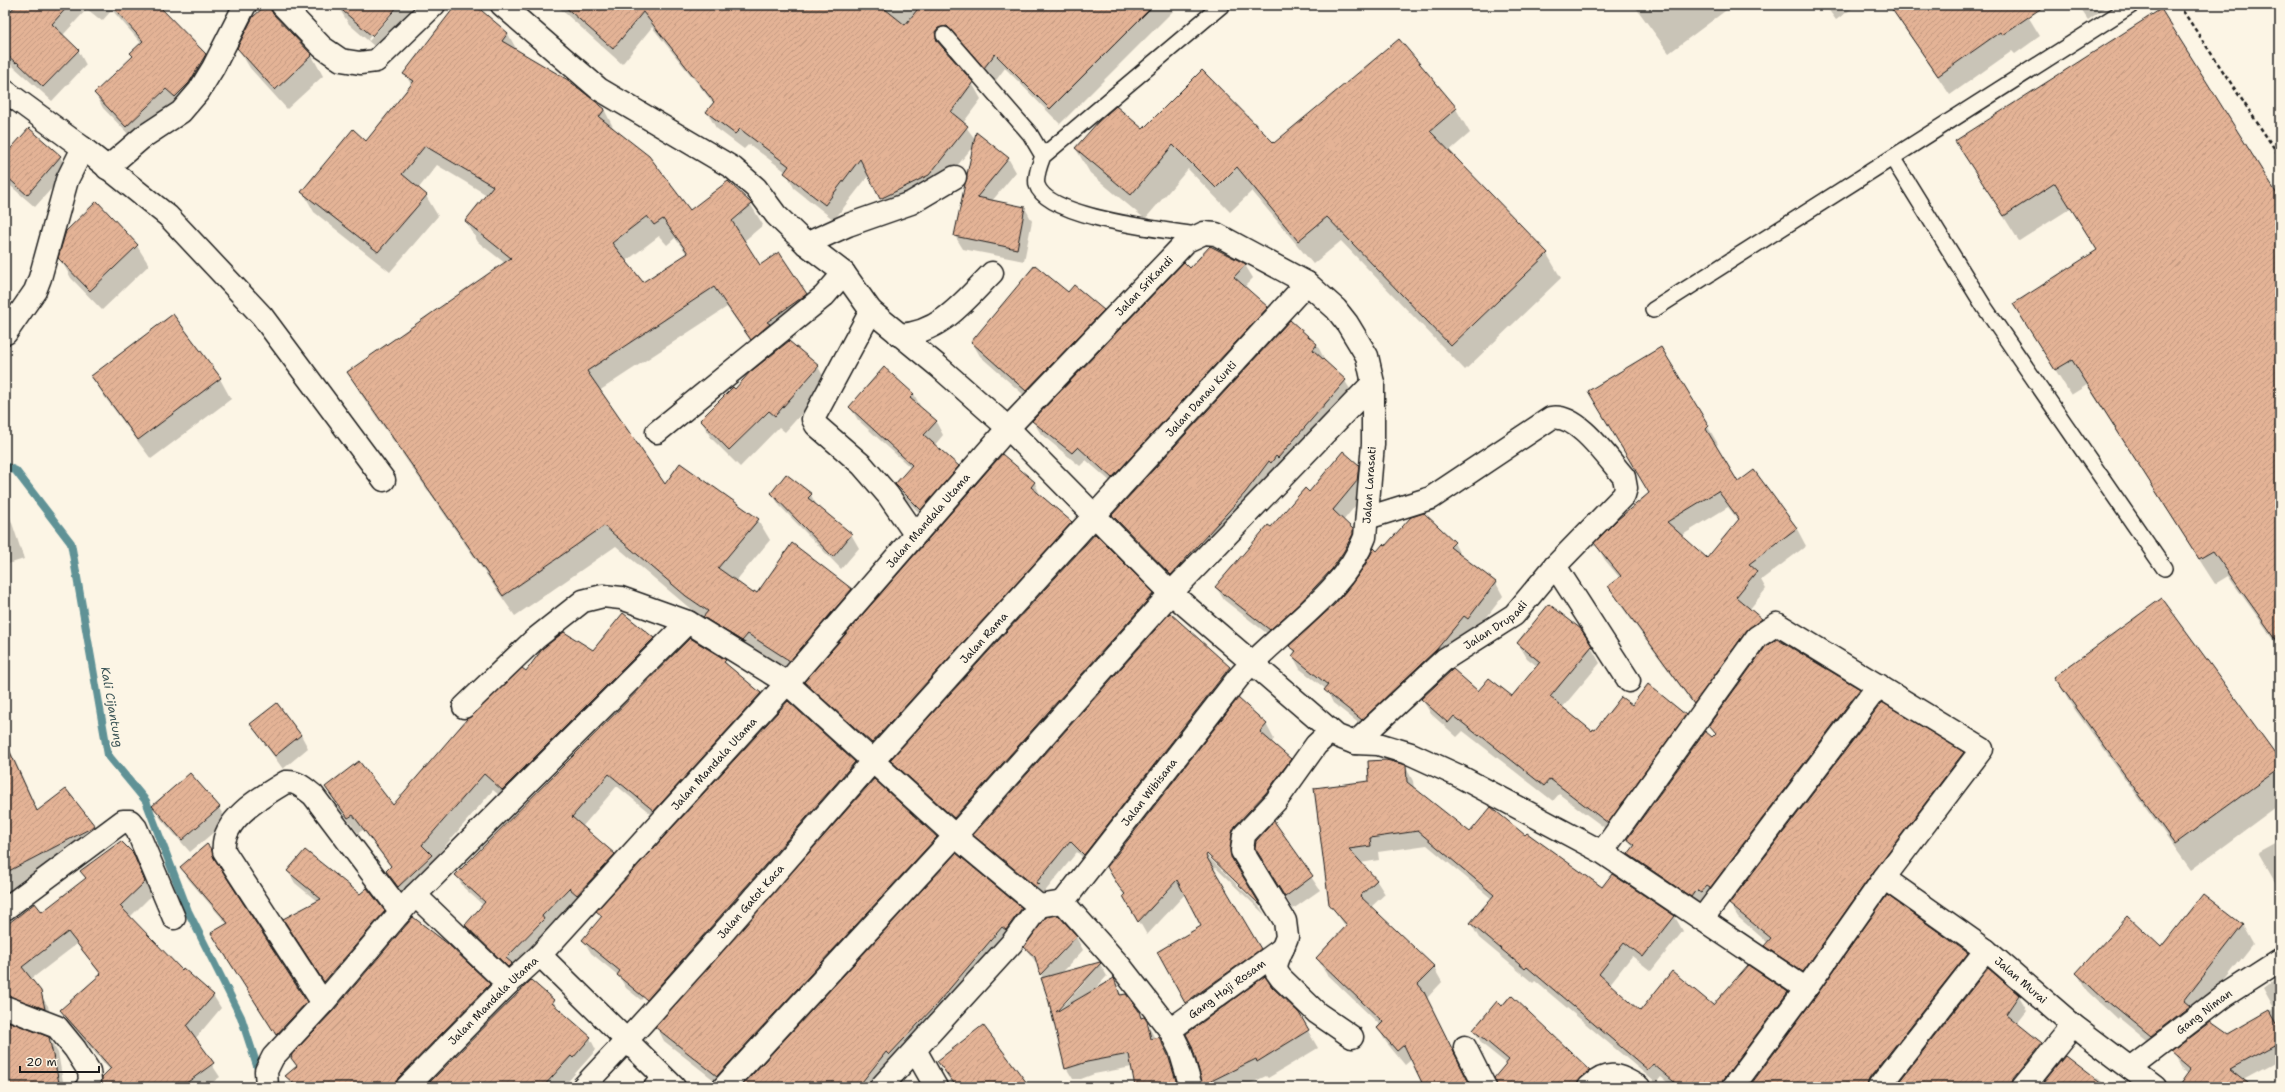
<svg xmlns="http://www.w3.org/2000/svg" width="2285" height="1092" viewBox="0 0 2285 1092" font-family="'Shantell Sans',sans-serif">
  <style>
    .shadow { fill: #0003; fill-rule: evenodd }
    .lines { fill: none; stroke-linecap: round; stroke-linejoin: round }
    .stream { stroke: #609296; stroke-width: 8 }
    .building { fill: url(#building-hatch); stroke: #1c1c1c; fill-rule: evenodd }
    .service-casing { stroke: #1c1c1c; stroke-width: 18 }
    .minor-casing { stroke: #1c1c1c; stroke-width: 25 }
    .path { stroke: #1c1c1c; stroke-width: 2.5; stroke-dasharray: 4 3; stroke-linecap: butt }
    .service { stroke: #fcf5e5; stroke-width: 15 }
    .minor { stroke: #fcf5e5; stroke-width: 22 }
    .labels { text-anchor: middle; stroke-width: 3; stroke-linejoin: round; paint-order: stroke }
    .street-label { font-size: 11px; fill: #1c1c1c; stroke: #fcf5e5 }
    .water-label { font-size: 12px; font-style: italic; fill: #3e5759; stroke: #fcf5e5 }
  </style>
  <defs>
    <pattern id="building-hatch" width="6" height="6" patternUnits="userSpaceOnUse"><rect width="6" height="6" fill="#e4b396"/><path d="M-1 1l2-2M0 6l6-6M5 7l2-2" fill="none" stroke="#c39981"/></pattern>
  </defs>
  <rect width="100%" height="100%" fill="#fcf5e5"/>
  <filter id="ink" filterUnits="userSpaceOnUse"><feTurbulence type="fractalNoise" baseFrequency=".025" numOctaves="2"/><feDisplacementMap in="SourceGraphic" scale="8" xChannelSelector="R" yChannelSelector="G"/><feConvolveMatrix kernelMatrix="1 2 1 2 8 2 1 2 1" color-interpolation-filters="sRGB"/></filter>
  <g filter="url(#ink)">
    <!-- shadow -->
    <path class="shadow" d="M17,5H157L205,55L214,70L135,141L103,108L95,93L133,57L131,53L141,43L112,10L102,21L87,9L63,35L78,50L86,65L52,101L5,59V18Z
      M267,5L276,19L312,56L323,76L287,109L250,68L238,48Z
      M337,5H397L368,39L369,41L400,5H423L382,53L349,24Z
      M457,5H473L508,34L518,52L604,109L615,131L690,211L728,182L751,205L763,225L744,241L760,267L806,294L818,314L763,359L727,307L599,391L665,485L758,520L770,540L735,582L753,594H757L792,544L851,590L863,610L802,680L699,616L616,546L515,616L360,393L349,372L505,263L478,242L466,221L487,195L437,165L418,189L426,196L438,216L390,272L314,212L303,192L367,142L412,86L405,74ZM659,236L667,245L675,238L687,254L643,283L625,262Z
      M556,5H1179L1060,124L1005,68L994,83L947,43L944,49L972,83L981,99L963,123L975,139L1008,158L1016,172L992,201L1025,208L1032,221L1024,261L963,249L955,236L974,145L936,192L890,214L869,175L834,220L794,188L786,172L749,144L744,149L716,128L707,112L714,104L652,27L622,64Z
      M1634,5H1733L1669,53Z
      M1825,5H1857L1836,20Z
      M1889,5H2021L2040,36L2015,54L2012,51L1950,95Z
      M2078,5H2109L2088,20Z
      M1399,40L1456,109L1470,133L1448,152L1547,254L1561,278L1465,370L1341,241L1313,264L1252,191L1230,212L1188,169L1145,219L1090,173L1076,149L1143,130L1274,145Z
      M1957,142L2280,201V648L2228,576L2215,584L2087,385L2071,395L2015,305L2098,251L2071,208L2019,241Z
      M5,156L60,157L68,170L35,207L5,181Z
      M97,203L137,246L149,265L102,310L71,278L60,258Z
      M1213,247L1245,265L1253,278L1244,287L1267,308L1275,321L1120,490L1086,460L1080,466L1041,434L1033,421Z
      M1069,294L1103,310L1111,323L1034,404L980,356L972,342Z
      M1290,321L1317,345L1324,358L1322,360L1345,381L1353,394L1179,588L1121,529L1113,515Z
      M1661,348L1718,444L1715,446L1738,483L1754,471L1797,529L1806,546L1761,580L1766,589L1749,610L1761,619L1771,636L1704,719L1619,603L1609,586L1620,578L1605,560L1596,544L1650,494ZM1728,507L1739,521L1707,560L1681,536Z
      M818,367L828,384L785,432L779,427L740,467L711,438L701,420L735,391Z
      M93,376L220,379L231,399L151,459L104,396Z
      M914,394L921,408L936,422L943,435L934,446L958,467L965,480L929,522L904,498L896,484L911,468L858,420L850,407Z
      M1002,455L1035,483L1041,497L1071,523L1079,536L880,756L813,695L806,682Z
      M1358,465L1366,479L1364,495L1343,521L1352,530L1360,543L1278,642L1224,600L1216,587L1271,529L1310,494Z
      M772,493L811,495L818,508L851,534L859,548L841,569L780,506Z
      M5,508L10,517L24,559L5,565Z
      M1095,535L1153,594L1161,607L962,831L899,773L892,760Z
      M1454,543L1461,556L1496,583L1503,596L1476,631L1472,628L1444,663L1370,732L1333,703L1326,689L1300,669L1293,656L1295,653L1291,646L1335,604L1377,552L1385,547Z
      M623,615L653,639L662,655L512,806L493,790L433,860L440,872L408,903L387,871L391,867L363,830L358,833L336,804L326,788L393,807L526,672L593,652Z
      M1777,640L1859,690L1868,704L1699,910L1637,869L1629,854L1634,849L1628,839L1716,734L1710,725Z
      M1518,643L1591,647L1600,663L1562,708L1592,732L1633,707L1685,715L1694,731L1617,837L1559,794L1553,801L1463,731L1457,737L1431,714L1422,699L1478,692L1512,698L1537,666L1527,658Z
      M725,661L730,669L760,694L768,707L662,823L617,786L582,827L614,854L622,867L516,979L473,938L466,925L483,905L464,888L456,875Z
      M1229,668L1236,679L1091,865L1077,852L1043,894L1044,897L981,846L974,835Z
      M2055,677L2280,762V804L2191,870L2070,703Z
      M788,702L854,763L862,776L671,994L657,982L641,1000L626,988L619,976L591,953L583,940L601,918L598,912Z
      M1266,724L1274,739L1271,743L1290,760L1298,774L1242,841L1237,864L1239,872L1204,850L1203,852L1260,907L1265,915L1216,868L1213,870L1268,963L1194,1017L1158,953L1202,927L1185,894L1147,935L1108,867Z
      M251,725L301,735L308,748L283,769Z
      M5,739L38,812L66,790L94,827L104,844L5,895Z
      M1963,753L1971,766L1811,984L1773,959L1765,946L1768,943L1738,917L1730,904Z
      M1405,766L1413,781L1414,789L1471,833L1526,836L1602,888L1612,875L1675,917L1683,931L1651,971L1632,956L1609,985L1640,1013L1713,1006L1787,993L1795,1007L1736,1087H1673L1661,1077L1656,1083L1535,981L1533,983L1479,938L1471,924L1492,899L1427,845L1378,852L1379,860L1360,863L1376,880L1385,894L1371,907L1434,968L1442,982L1427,998L1471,1087H1425L1412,1059L1405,1065L1386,1042L1378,1028L1381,1026L1325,972L1317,958L1346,927L1330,904L1370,782Z
      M154,806L219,808L227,821L190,852L161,819Z
      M1274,823L1320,890L1293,909L1264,862Z
      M936,837L944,851L723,1087L664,1041L657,1027Z
      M2280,840V891L2258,852Z
      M211,850L220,869L314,1016L285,1047L220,947L227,924L189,880L182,867Z
      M132,854L152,895L129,918L182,971L213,995L221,1008L195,1039L220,1077L206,1087H101L110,1070L69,1023L62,1010L101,975L77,944L30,980L48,1006L51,1021L5,1010V922H12L42,914L86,879L81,871Z
      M288,871L384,912L391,924L332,993L291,931L318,902L295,883Z
      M2203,895L2243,926L2253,944L2196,1017L2162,1053L2118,1017L2117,1019L2087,991L2077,973L2161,949Z
      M1021,909L1029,922L875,1087H742Z
      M413,918L448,945L489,985L497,998L410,1087H293L287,1076L298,1067L292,1058Z
      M1076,937L1083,950L1061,974L1100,964L1107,976L1095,989L1113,979L1122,996L1147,1022L1155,1039L1159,1038L1175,1068L1181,1087H1136L1132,1067L1094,1074L1081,1079H1073L1065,1066L1054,1016L1086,981L1043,979L1038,965L1025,948Z
      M1967,953L1975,967L1882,1087H1750Z
      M1988,969L2019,996L2027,1010L2016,1024L2042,1044L2050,1058L2026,1087H1896Z
      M2280,976V1060L2243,1080L2252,1087H2188L2189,1073L2181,1066L2173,1052L2228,1036L2274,1009L2263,989Z
      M1271,988L1298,1014L1318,1048L1268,1078L1266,1076L1243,1087H1205L1193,1046Z
      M1511,997L1589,1071L1597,1085L1595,1087H1498L1507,1064L1482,1044L1474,1030L1502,1007Z
      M553,1001L559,1011L589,1036L596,1050L563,1087H426Z
      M5,1022L50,1040L58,1053L64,1087H5Z
      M2065,1056L2095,1079L2097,1077L2110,1087H2039Z
      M938,1061L1028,1087H954Z"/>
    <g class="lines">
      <!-- stream -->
      <path class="stream" d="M5,466L16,471L71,543L108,755L146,801L188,911L241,1017L260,1075"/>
    </g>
    <!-- building -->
    <path class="building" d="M16,5H69L52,24L79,50L43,87L17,62L16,63L5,53V17Z
      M111,5H158L206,54L189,83L175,97L166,89L126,127L94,93L133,56L130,53L143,41Z
      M266,5H270L273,14L312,55L275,90L237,48L253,17Z
      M336,5H399L372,36Z
      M456,5H475L508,33L502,41L568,80L605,109L599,117L649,156L690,210L728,181L752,204L732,221L760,265L779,252L807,294L767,322L770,324L751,340L714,287L587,371L665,484L680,463L759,519L718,568L753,593L754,591L757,593L792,543L852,589L790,661L748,634L742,641L703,617L708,611L686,596L604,526L503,596L347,372L511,258L465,221L493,186L425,146L402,174L427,195L378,252L301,192L353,129L366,141L414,81L403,74ZM647,216L654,225L663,219L688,253L643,282L612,243Z
      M563,5H880L905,25L921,5H1154L1050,109L995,54L984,68L950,29L947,26L938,28L935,32L937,41L973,82L951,112L968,126L929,175L880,199L860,159L825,205L784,173L789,166L740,129L735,134L706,112L714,102L643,12L613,49Z
      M1889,5H2046L2002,35L2000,32L1938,76Z
      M2161,9L2280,199V645L2213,551L2199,559L2072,360L2055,370L2013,304L2097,250L2055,183L2004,216L1955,141Z
      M1399,39L1457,108L1430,131L1548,253L1451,346L1327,217L1298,241L1237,167L1216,188L1173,145L1131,195L1075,148L1098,122L1116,106L1143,129L1202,70L1274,143Z
      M29,128L61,156L27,195L5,175V155Z
      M976,132L1009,158L977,197L1025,207L1017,249L954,236Z
      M97,201L138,245L90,291L58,258L66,231Z
      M1210,246L1246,264L1234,277L1268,307L1112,478L1078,447L1072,453L1032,421L1184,262L1190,268Z
      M1035,265L1068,292L1074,285L1104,310L1026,391L971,342Z
      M173,314L221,378L138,440L91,376Z
      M1290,320L1317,344L1313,350L1346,380L1278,458L1276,456L1271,463L1269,461L1245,493L1171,575L1112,515Z
      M789,341L819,366L775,416L769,411L729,450L700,420L733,387L735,389L750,372Z
      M1661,347L1709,426L1706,429L1738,482L1754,470L1797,528L1749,564L1757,571L1736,597L1762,619L1747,630L1694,704L1608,586L1621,576L1594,543L1617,520L1649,493L1588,391ZM1718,491L1739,519L1707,558L1667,522Z
      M884,367L914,394L910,398L937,421L924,435L959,466L921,510L895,484L912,465L849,407Z
      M1343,451L1359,465L1357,481L1333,510L1353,529V534L1344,551L1332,569L1300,603L1270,630L1215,587L1268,525L1271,527L1305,488L1309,492Z
      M1002,454L1035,482L1031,487L1072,522L872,743L804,682Z
      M786,474L812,494L808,498L852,534L833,557L771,493Z
      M1424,513L1455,542L1450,547L1496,582L1468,619L1464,616L1437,649L1362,720L1324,690L1328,685L1292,656L1296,651L1289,646L1335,604L1351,585L1365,565L1374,548L1377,551L1383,544L1385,546L1411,517Z
      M1095,534L1154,593L954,818L890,760Z
      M2162,598L2280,760V768L2175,844L2054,677Z
      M1549,604L1581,629L1592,646L1550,697L1592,731L1593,729L1595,730L1621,697L1632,705L1648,684L1686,715L1608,823L1550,779L1544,786L1480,735L1479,736L1454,716L1448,723L1421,699L1453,669L1478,691L1489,678L1512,696L1540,662L1517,643Z
      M623,613L654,638L502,790L484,774L422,845L432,855L398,887L386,871L391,866L353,815L348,818L325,787L359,761L393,805L467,719L522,668L526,671L543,648L564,632L593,650Z
      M1170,613L1230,667L1084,855L1070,841L1036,883L1039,884L1036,887L973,835Z
      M690,638L726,660L724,662L761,693L654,811L609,774L572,817L615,854L577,895L569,888L542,916L544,919L506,958L512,963L508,967L465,925L485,902L455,875Z
      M1777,639L1860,689L1710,888L1707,886L1701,893L1696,890L1691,897L1628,854L1635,845L1627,839L1705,731L1712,737L1716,733L1709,725L1766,646Z
      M1238,698L1267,724L1260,732L1291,759L1266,793L1235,826L1232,833L1230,849L1231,857L1261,906L1207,854L1206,856L1261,949L1185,1003L1157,952L1201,926L1177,880L1138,922L1123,896L1125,894L1119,887L1107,867Z
      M788,701L855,762L647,1000L617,975L620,971L582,940L602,916L596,911Z
      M1882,702L1964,752L1874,871L1803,972L1764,946L1771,938L1729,904Z
      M277,703L301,735L275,756L250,724Z
      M5,741L37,811L66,789L95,826L5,873Z
      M1386,760L1406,765L1407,782L1470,832L1491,807L1525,835L1527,833L1602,887L1612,874L1675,916L1643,957L1624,942L1599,974L1640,1011L1672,971L1713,1005L1748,965L1788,992L1723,1080L1721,1087H1680L1653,1064L1648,1070L1527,967L1525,969L1470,923L1494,895L1418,831L1370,838L1371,846L1349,849L1377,880L1360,896L1435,967L1418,984L1423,990L1471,1087H1424L1404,1045L1397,1051L1377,1028L1383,1022L1316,958L1347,925L1329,904L1314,788L1369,781L1368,761Z
      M190,773L220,807L182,840L152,806Z
      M874,779L937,837L717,1076L655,1027Z
      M1274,821L1313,876L1285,897L1255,848L1256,841Z
      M121,841L133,853L145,882L120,906L182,970L183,968L214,995L187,1026L214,1063L181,1087H101L102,1077L111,1068L60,1010L101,974L68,932L22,967L41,991L45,1009L5,995V926L35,903L42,912L86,878L80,871Z
      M207,844L212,850L214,858L307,1002L276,1035L211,933L228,923L180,867Z
      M305,850L360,894L367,888L385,911L324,982L283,919L321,899L287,871Z
      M956,853L1022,908L1006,930L1002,927L935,1006L889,1055L886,1052L858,1087H741Z
      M2203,894L2243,925L2184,1001L2190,1006L2151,1036L2107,1000L2106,1001L2076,973L2128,916L2161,947Z
      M1887,895L1968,953L1869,1079L1867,1087H1749L1816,996Z
      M1058,915L1077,936L1040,975L1035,957L1024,947L1046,917Z
      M413,917L448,944L490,984L398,1078L395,1087H298L285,1076L297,1066L291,1058L292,1054L333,1011Z
      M1100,962L1101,963L1056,1012L1114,978L1120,995L1126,994L1139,1011L1141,1018L1144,1017L1147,1021L1151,1039L1159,1037L1168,1055L1178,1087H1135L1129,1054L1087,1062L1065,1069L1049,1002L1041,978Z
      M1988,968L2019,995L2006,1014L2042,1043L2013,1079L2011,1087H1895Z
      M1265,976L1272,987L1299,1013L1309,1030L1257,1062L1256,1059L1203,1085L1192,1046L1186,1034Z
      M531,980L554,1000L552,1003L591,1037L573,1058L571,1056L543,1087H425Z
      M1511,995L1590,1070L1581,1078L1577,1087H1497L1494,1078L1509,1060L1473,1030L1497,1001L1502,1006Z
      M2270,1010L2280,1028V1042L2230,1069L2253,1087H2178L2191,1069L2171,1052L2211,1022L2228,1034Z
      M5,1020L49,1037L60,1087H5Z
      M983,1025L1030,1087H957L937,1061Z
      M2065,1055L2107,1087H2039Z"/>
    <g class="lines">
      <defs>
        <path id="service" d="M944,35L1030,134L1043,156C1040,164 1035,176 1037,185C1047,218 1167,230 1197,235
          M1043,156L1222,5
          M1893,159L1985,308L2164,568
          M1653,310L2132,5
          M651,1087L660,1075"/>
        <g id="minor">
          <path d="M282,5L322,47L341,60L360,63L376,61L434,5"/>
          <path d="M502,5L599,89L733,168L756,188L776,215L806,244L844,273L871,311L938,366L1008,428L1171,593L1337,736L1355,743L1378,744L1411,754L1459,776L1602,852L1806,989L1884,878L1982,749L1777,624L1757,637L1602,852"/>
          <path d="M5,91L83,148L168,216L262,316L384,480"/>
          <path d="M107,168L143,137L181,112L199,91L213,68L245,5"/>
          <path d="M806,244L848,225L911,203L955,177"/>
          <path d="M871,311L813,419L816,425L862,465L888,495L915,534"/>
          <path d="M6,333L35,291L40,278L67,180L83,148"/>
          <path d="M899,335C941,333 965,300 992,273"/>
          <path d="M657,432L824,296L844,273"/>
          <path d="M1555,566L1629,681"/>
          <path d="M464,707L535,639L583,601L603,596L621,598L688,622"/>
          <path d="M1331,731L1316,745L1276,801L1244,835L1242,851L1285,921L1287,937L1277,962L1276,971L1281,978L1317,1013L1352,1037"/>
          <path id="s1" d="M1355,743L1445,659L1514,615L1555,566L1624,495L1626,488L1624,477C1608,459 1577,412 1551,418L1431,498L1367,518"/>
          <path id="s2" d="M1884,878L1986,950L2073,1025L2155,1087"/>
          <path d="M415,895L508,984"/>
          <path d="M1063,902L1121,967L1170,1030L1180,1050L1191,1087"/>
          <path d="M5,909L123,821H130L136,828L174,918"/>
          <path d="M1702,919L1879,685"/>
          <path d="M540,955L674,1087"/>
          <path d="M323,1003L224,851C220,820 263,796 286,782C297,781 304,788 313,795L401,912"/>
          <path d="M5,1007L57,1027L75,1049L89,1071L90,1080L87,1087"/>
          <path id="s3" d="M1170,1030L1283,948"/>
          <path d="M1465,1047L1485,1087"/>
          <path d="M915,1050L936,1087"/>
          <path id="s4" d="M2130,1068L2224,996L2280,960"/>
          <path d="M267,1087L266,1071L273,1057L323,1003L415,895L688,622L787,683L955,836L1039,906"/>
          <path id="s5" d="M407,1087L508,984L540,955L787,683L1008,428L1187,241L1204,233L1216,234L1307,283L1336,309L1347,323L1367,356L1373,383V444L1365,537C1344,594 1277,633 1238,678L1063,902L1039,906"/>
          <path id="s6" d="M583,1087C683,982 776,871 872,762C1016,601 1161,442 1307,283"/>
          <path d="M724,1087L955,836L1171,593L1373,383"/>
          <path d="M881,1087L1012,943L1039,906"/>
          <path d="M1589,1087C1608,1069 1618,1075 1639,1087"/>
          <path d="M1733,1087L1806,989"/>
          <path d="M1879,1087L1986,950"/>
          <path d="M2023,1087L2073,1025"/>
        </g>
      </defs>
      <!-- service casing -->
      <use href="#service" class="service-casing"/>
      <!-- minor casing -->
      <use href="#minor" class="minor-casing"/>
      <!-- path -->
      <path class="path" d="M2179,5L2280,157"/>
      <!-- service -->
      <use href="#service" class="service"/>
      <!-- minor -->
      <use href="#minor" class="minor"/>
    </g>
  </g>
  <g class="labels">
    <!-- street labels -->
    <g class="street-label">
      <text dy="4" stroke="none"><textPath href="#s5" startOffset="1089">Jalan SriKandi</textPath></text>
      <text dy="4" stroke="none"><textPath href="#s6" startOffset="925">Jalan Danau Kunti</textPath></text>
      <text transform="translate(1369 485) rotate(-86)" y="4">Jalan Larasati</text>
      <text dy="4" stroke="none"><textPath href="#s5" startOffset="770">Jalan Mandala Utama</textPath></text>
      <text dy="4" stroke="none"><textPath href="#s1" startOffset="184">Jalan Drupadi</textPath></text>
      <text dy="4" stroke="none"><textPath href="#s6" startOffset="602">Jalan Rama</textPath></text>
      <text dy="4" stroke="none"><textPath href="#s5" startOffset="446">Jalan Mandala Utama</textPath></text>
      <text transform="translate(1149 792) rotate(-52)" y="4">Jalan Wibisana</text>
      <text dy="4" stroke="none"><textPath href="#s6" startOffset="250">Jalan Gatot Kaca</textPath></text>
      <text dy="4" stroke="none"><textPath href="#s2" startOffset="171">Jalan Murai</textPath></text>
      <text dy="4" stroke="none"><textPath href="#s3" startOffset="70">Gang Haji Rosam</textPath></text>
      <text dy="4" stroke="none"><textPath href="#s5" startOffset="122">Jalan Mandala Utama</textPath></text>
      <text dy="4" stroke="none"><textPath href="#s4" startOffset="93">Gang Niman</textPath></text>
    </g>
    <!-- water labels -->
    <g class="water-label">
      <text transform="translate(112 707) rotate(80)" y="4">Kali Cijantung</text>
    </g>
  </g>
  <!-- margin -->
  <rect width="2285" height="1092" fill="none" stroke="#fcf5e5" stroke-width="20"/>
  <rect x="10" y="10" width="2265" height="1072" fill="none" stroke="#1c1c1c" stroke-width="1.5" filter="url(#ink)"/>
  <!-- scale -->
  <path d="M20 1066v6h79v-6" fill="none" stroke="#1c1c1c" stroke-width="2"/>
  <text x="26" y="1066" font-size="12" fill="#1c1c1c" stroke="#fcf5e5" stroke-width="3" paint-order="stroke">20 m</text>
</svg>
